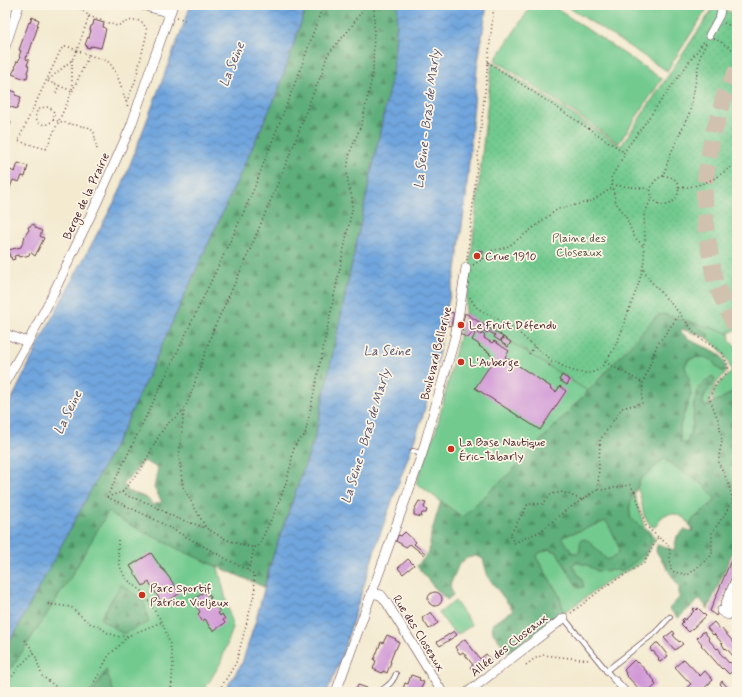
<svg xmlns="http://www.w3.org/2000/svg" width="742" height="697" viewBox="0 0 742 697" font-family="Mynerve,sans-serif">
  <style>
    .grass { fill: #72ca8f; stroke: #5e745d }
    .forest { fill: url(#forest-firs); stroke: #546652; fill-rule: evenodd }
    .park { fill: url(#park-dots); stroke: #5e745d }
    .water { fill: url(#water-waves); stroke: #5d6284 }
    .building { fill: #d097d7 }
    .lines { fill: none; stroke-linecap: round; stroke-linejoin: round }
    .motorway-tunnel { stroke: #d1c1af; stroke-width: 17; stroke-dasharray: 17 8; stroke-linecap: butt }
    .service-casing { stroke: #633d44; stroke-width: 6 }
    .pedestrian-casing { stroke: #633d44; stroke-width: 8 }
    .minor-casing { stroke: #633d44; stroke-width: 10 }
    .path { stroke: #633d44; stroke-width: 1.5; stroke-dasharray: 1 3; stroke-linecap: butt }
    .service { stroke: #fff; stroke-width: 4.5 }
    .pedestrian { stroke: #fff; stroke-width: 7 }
    .minor { stroke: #fff; stroke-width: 9 }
    .poi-dot { fill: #c8321e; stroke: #fcf5e5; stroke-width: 1.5 }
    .labels { text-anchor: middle; stroke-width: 3.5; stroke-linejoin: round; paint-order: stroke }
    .street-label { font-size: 12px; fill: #4a1f2b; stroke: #fcf5e5 }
    .park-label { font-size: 12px; fill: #565249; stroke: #fcf5e5 }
    .poi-label { font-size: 12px; fill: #4a1f2b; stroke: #fcf5e5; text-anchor: start }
    .water-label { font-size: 13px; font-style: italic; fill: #595572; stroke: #fcf5e5 }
  </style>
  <defs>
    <pattern id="forest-firs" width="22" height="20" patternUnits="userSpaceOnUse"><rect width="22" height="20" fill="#5dae7a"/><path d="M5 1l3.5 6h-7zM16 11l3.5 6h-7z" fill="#4f8d64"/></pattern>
    <pattern id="park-dots" width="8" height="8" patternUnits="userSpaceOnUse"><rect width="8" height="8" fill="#72ca8f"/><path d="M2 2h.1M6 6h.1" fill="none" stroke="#64ad7c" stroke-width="1.8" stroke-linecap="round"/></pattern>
    <pattern id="water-waves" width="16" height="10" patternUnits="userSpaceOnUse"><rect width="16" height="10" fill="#70a5dd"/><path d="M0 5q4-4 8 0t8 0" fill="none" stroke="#5e86b3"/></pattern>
  </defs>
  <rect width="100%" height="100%" fill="#fcf5e5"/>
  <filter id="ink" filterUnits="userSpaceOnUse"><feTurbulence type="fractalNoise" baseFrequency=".025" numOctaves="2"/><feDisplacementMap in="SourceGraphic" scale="8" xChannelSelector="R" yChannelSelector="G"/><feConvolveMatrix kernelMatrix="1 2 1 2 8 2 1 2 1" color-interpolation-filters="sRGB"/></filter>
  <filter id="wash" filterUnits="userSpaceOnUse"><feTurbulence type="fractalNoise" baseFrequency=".012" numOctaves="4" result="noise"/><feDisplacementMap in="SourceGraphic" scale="16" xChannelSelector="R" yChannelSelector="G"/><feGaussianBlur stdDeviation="0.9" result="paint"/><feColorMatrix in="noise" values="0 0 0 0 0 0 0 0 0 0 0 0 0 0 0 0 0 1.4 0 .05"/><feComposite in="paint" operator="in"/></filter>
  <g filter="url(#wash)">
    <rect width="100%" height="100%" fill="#f3ead0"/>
    <!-- grass -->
    <path class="grass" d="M532,5H551L662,79L619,143L495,60Z
      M565,5H701L707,9L667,71Z
      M465,313L588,391L511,472L462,517L416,483L437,427Z
      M690,322L729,333L730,341L735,345L737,349V390L729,396L713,403C710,390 723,380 732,372L731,370C725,353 721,350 708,338L709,335Z
      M696,357C699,357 704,356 707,357C714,360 716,368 722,371L726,370V372C717,383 710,390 710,404L705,407L703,402L705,394L714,383L694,402L693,424L687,443L680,442V426L691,394L685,366L689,359Z
      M664,459L702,484L711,493L716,500L693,519V531H692C691,528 690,525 688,522C682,515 670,510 662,517C659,520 658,524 655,527L651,526L644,516L640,495L637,488L640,480Z
      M634,493L644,526L653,535L655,540L641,563L607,582L578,603L564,612L559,595L536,557L539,553L549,549L557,552L578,588L583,587L582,580L572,565L576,562L587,565L597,571L650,534L631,519C629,509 629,503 634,493Z
      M108,511C144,532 180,550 218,567L233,628L220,664L203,692H5V676L16,661L69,580Z
      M606,521C609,527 622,546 618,553C616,557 611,558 607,560L596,548H581L579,553H572L562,537Z
      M455,601L472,625L457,635L454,630L452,631L439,613Z"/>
    <!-- forest -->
    <path class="forest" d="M307,5H398L393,71L315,437L273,556L264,587L180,550L134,527L108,512L69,580L16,661L5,676V651L124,428L278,91ZM144,461L158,468L154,488L162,502L153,505L147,498L128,491L123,483L132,476Z
      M663,314L690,322L702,329L709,335L708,338L682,329L680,331C685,336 691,341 698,344C713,351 724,351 726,370L722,371C718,369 716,366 713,362C707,355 698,357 689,359L685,366L689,380L691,394L680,426V442L687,443L693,424L694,402L699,387L712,376L715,378L714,383L705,394L703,402L705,407L737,390V542L708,609L700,599L678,618L669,609L679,598V587L656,551L657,545L674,550L677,536L684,530L693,531L691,524L693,519L716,500L711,493L702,484L664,459L640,480L632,499L629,508L631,519L650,534L652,541L644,554L631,565L622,570L597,571L587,565L576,562L572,565L582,580L584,587L578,588L557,552L549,549L539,553L536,557L559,595L564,612L509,653L493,633L492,625L513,610L488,577L483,559L476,556L467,558L459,564L450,585L453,595L447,600L433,586L417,566L429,552L431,534L441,501L462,517L511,472L588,391L657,316ZM606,521C609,527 622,546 618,553C616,557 611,558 607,560L589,541L584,539L581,540C579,545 581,548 579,553H572L562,537Z
      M121,584L144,601L149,622L123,634L100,619Z
      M106,670L114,692H92Z"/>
    <!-- park -->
    <path class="park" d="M714,7L737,14V329L729,333L663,314L657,316L588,391L465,313L492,62L621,146Z"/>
    <!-- water -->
    <path class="water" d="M191,5H307L278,91L124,428L5,651V413L46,329L119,193Z
      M398,5H487L477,69L466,197L456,270L446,312L437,363L422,419L378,540L341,659L327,692H224L242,663L255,623L273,556L315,437L393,71Z"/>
    <g id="blocks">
      <!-- building -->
      <path class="building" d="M32,17L39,20L37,25L38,26L29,53H27L26,59L29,60L27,65L29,66L27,73H28L27,78L25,77V79L12,74L16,67L15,66L17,61L18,62L20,57L19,56L21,51L19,50L29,22L30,23Z
        M94,20L104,23L103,27L106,29L101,48L92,46V47L90,46V48L86,47L87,46L85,45L88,37L89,38L91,30H90L91,26L93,25Z
        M10,90L16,92L15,95L21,97L17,109L5,105V97L6,96H7Z
        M5,120L11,122L6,136L5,135Z
        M18,163L28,166L25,177L22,176L19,182L13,180L9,190L5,189V168L15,172Z
        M34,224L36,228L42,231L40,236L44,238L35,256L30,252L29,255L26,256H25L19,257L18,255L14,256L15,259L12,260L11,257H10L8,250L21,247L25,237H24L29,230L28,227Z
        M478,250L483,251L482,258H477Z
        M449,312L454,313L451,326L447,325Z
        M465,313L503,337L500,341L494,337L495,335L488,331L487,333L479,327L478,328L481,330L478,333L481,335L482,333L485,336L484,338L492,343L494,341L509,351L505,357L551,387L550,388L556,392L560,386L566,391L540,430L475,388L495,358L489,354L490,353L479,346L480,345L472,340L475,334L473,332L468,338L460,334L463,330L461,329Z
        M503,337L511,342L508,347L501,342Z
        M562,375L570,380L567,385L559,380Z
        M419,501L426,503L424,507L425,508V509L427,510L426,513H422L421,517L414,515V510Z
        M405,532L416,542L414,544L425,553L424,555L410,544L406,547L396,541L398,535L401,536Z
        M737,546V564L716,616L710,611Z
        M151,553L162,569H163L180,593L163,605L149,582L143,586L130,566Z
        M408,559L414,565L403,574L398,568Z
        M204,592L207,595L209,594L211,598L209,599L211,602L213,601L220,612L218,613L220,616L222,614L225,619L223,620L225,623L213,631L211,628H210L206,620L205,619L202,621L198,614L200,612L199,610L194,604L195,603L193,600Z
        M428 599a7 7 0 1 1 14 0a7 7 0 1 1-14 0Z
        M694,608L696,610L698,608L706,616L689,632L681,624L683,622L682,620L684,618L685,620L694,611L692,610Z
        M431,612L438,623L429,629L422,618Z
        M714,622L720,629L721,628L737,646V663L734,659L735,658L726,648L725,649L722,644H723L714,634L713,635L707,628Z
        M454,631L457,635L440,646L437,642Z
        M673,631L675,634L673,635L679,642L680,641L683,644L675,650L664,638Z
        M704,631L709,638L708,639L717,649L718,648L721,652L720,653L729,663L730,662L736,668L729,674L723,668L722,669L701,645L702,644L697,638Z
        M387,635L396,639L395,640L399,642L396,649H395L390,662H391L387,673L383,671L382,673L373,669L376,661L374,660L381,642L383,643Z
        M465,639L480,659L486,654L492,661L476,674L470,667L473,665L463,652L460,654L455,647Z
        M656,643H658L668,656L660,662L658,659L659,658L653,651L652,652L650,649Z
        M684,659L700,676L705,671L713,680L700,692H688L685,689L691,684L675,667Z
        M634,660L637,663L638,662L655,681L654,682L656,685L648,692H642L625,674L626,673L624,670Z
        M411,675L420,678L419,680L424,682L421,689L420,688L419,692H402L405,683L408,684Z
        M722,681L728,688L726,690L720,684Z
        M358,685L367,688L366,690L370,692H355Z"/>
    </g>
  </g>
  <g filter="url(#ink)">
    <use href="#blocks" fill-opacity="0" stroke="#633d44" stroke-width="1"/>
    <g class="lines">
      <!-- motorway-tunnel -->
      <path class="motorway-tunnel" d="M737,70L725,95L712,138L704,187L706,231L715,282L737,331"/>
      <defs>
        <path id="service" d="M413,451L422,454
          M564,618L610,675L614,679
          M606,671L656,632L670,617
          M379,692C387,686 392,684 396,674"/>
        <path id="pedestrian" d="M709,35L720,15L722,5
          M614,679L626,692"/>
        <path id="minor" d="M142,5L170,13
          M5,47L19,5
          M5,334L28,342
          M5,382L28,342L50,300L98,200L131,126L149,73L173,5
          M371,593L381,595L387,603L442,692
          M725,605L737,577
          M721,611L728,615L737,593
          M336,692L422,454L455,337L466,268
          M468,692L564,618"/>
      </defs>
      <!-- service casing -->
      <use href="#service" class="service-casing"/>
      <!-- pedestrian casing -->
      <use href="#pedestrian" class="pedestrian-casing"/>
      <!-- minor casing -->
      <use href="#minor" class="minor-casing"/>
      <!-- path -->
      <path class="path" d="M366,5L349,30L328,54L320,78L309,103L295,142L247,257L213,330L192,391L184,411L179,457L183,487L206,528L227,540L249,547H258L277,507L286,483L291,464L293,451L297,442L305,435L313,397L352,210V197L348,183L347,170L350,152L362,123L373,72L374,28V5
        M89,16L117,26L132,20H137L143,23L147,30L146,37L135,82L126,103
        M177,17L185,20
        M724,23L731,26L734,17L737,18
        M714,38L732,49L737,53
        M65,47H69L89,55L46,149L18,141C32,110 47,80 61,49Z
        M89,55C94,57 102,58 107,61C118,69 123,95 128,107
        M72,60V91L47,81L72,60L77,50L89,16L81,9V5
        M488,62L624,152
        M56,93L59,85
        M53,120C60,100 29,106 37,120C41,127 49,125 53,120L75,125L88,127L94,132L97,150
        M663,176C693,176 674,218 655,201C646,192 652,180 663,176L670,155L690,112L700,57L707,41
        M612,185L651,189
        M679,188C691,187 701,185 713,179C721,175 728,168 737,164
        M652,197L644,215L645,241L643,246L634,236L625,215L616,203L612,185L611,178L623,157L624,152L705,40
        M467,260L494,5
        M473,265L488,256L493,250L501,249L509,246L532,229L547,217L558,209L592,201L612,188
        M470,297C472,301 475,307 479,309C483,312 488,314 492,316C502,321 510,326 518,332C534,346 576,386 599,369C605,364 613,351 616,344C622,333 625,319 630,307C636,291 648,262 643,246
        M500,335L508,324
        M529,354L535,346
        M605,362L643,383
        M549,366L553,360
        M598,489L600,440L622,408L642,403L643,383L657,345L680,314
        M598,489L601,490L630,485L635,492L646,526L658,537
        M122,492L130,497L148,503L176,518L206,528
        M107,497L172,363L236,229L253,191L302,65L323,5
        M107,497L152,518L254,574L255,591L244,633L236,663L218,692
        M107,497L122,492L142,468L157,439L166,425L183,411
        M582,500L566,510L541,531L514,543L510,535L528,504H543L551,494L563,492L582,500L598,489
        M118,540V553L120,566L125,578L142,591L162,622L170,644L173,664L171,692
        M247,570L251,563L254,547
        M48,604L71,607L89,623L98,626L108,633L120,637L130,635L162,622
        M571,613L606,586L644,563L658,537L669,545L671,571L688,575L712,555V533L733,502L728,482L719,464V455L722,441L719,422L709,397L717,383L729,371L728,366L722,352L698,337L680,314L649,279L643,268
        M25,640L34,652L42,676L63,692
        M526,665L534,659L543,655L590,660
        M5,686L20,666L34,652
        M88,692L99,674L109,655L121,644L128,636"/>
      <!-- service -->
      <use href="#service" class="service"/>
      <!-- pedestrian -->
      <use href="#pedestrian" class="pedestrian"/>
      <!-- minor -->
      <use href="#minor" class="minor"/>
    </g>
  </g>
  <!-- markers -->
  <g class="poi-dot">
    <circle cx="477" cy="256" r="4"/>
    <circle cx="461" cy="325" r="4"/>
    <circle cx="461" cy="362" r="4"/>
    <circle cx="451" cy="449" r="4"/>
    <circle cx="142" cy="595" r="4"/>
  </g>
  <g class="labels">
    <!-- street labels -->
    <g class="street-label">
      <text transform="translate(86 196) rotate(-65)" y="4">Berge de la Prairie</text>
      <text transform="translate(436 353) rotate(-76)" y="4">Boulevard Bellerive</text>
      <text transform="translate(419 633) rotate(58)" y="4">Rue des Closeaux</text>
      <text transform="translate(509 645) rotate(-38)" y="4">Allée des Closeaux</text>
    </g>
    <!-- park labels -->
    <g class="park-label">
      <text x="579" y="242">Plaine des<tspan x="579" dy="14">Closeaux</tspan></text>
    </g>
    <!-- poi labels -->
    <g class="poi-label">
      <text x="485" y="260">Crue 1910</text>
      <text x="469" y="329">Le Fruit Défendu</text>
      <text x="469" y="366">L'Auberge</text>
      <text x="459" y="446">La Base Nautique<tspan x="459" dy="14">Éric-Tabarly</tspan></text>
      <text x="150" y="592">Parc Sportif<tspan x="150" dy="14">Patrice Vieljeux</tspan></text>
    </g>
    <!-- water labels -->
    <g class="water-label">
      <text transform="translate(231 64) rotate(-68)" y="5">La Seine</text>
      <text transform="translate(426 119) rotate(-83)" y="5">La Seine - Bras de Marly</text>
      <text x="387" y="355">La Seine</text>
      <text transform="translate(67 412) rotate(-64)" y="5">La Seine</text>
      <text transform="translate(365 436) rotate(-73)" y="5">La Seine - Bras de Marly</text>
    </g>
  </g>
  <!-- margin -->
  <rect width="742" height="697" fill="none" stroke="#fcf5e5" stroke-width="20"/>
</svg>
